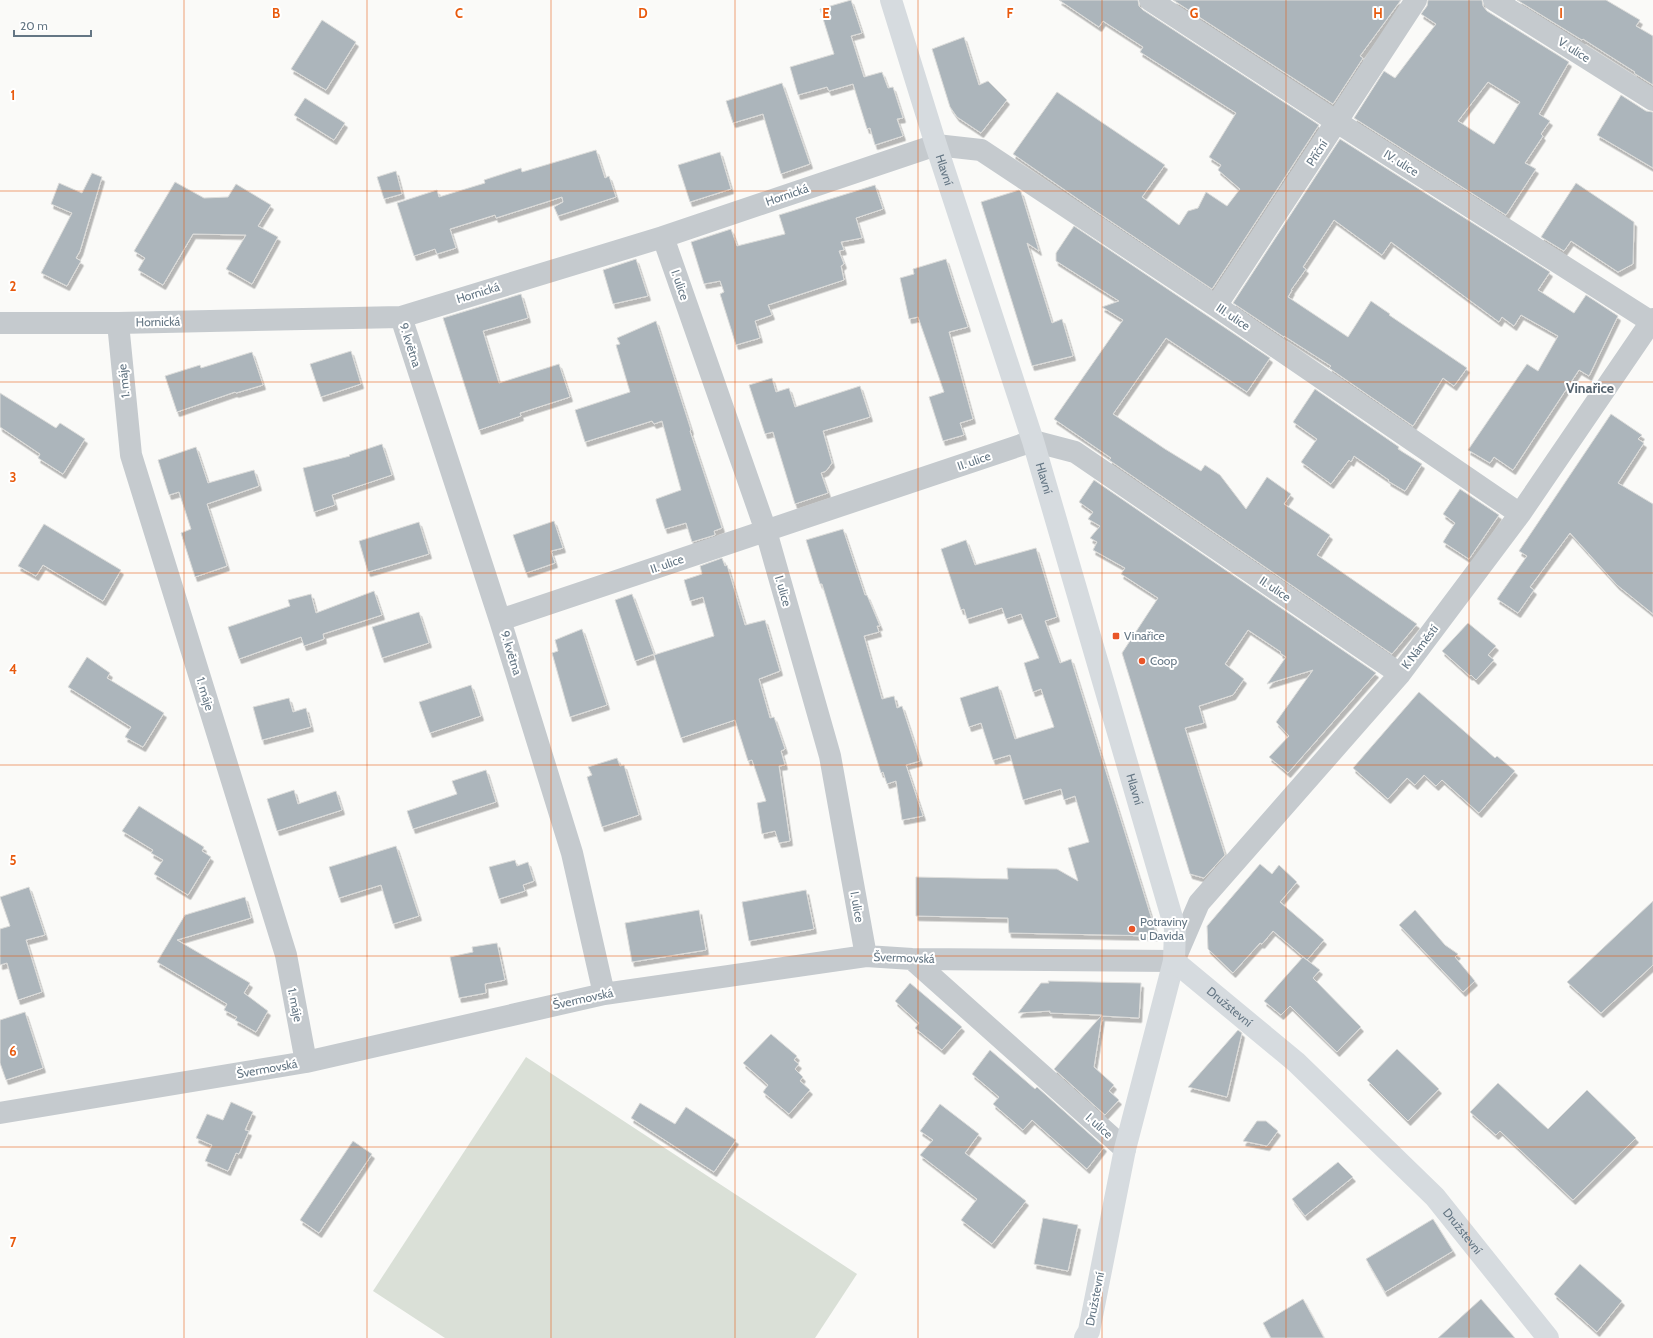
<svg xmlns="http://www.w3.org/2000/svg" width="1653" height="1338" viewBox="0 0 1653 1338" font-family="Cabin,sans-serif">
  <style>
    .green { fill: #dae0d7 }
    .building { fill: #acb5bb; stroke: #dcdcda; fill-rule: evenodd; filter: url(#shadow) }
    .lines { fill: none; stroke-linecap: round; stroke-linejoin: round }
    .street { stroke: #c5cace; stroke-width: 22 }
    .secondary { stroke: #d6dbdf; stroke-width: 22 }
    .grid { fill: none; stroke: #e8590c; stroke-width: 1; stroke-opacity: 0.55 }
    .poi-dot { fill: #e95629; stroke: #fff; stroke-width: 1.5 }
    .labels { text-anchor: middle; stroke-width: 4; stroke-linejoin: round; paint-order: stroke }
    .street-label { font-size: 12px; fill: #647684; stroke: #fff }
    .poi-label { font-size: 12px; fill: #647684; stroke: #fff; text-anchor: start }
    .quarter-label { font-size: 14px; font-weight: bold; fill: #56646f; stroke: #fff }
    .grid-label { font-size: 13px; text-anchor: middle; font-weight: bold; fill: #e8590c; stroke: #fff; stroke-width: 4; stroke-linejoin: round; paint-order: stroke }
  </style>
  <defs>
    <filter id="shadow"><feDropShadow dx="2.5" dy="4.5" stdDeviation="0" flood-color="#0004"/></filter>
  </defs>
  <rect width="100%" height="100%" fill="#fafaf8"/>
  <!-- green -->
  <path class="green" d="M526,1057L857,1274L815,1338H445L373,1291Z"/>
  <!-- building -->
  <path class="building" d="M851,0L862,33L851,36L864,77L882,72L888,88L893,87L903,118L897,119L903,136L875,145L870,128L867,129L853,84L829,91L827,87L798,95L790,67L834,54L820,9Z
    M1059,0H1138L1139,6L1143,10L1319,125L1212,289L1088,206L1013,154L1057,92L1165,165L1142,197L1179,225L1188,211L1198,208L1206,192L1227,206L1240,189L1218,170L1221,165L1209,157L1236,113L1140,52L1143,47L1103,21L1099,27Z
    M1173,0H1401L1360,56L1363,58L1333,104Z
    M1428,0H1482L1483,6L1487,11L1569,62L1539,114L1550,121L1541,134L1543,136L1525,163L1536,169L1506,215L1354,118L1384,71L1395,78L1436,24L1421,14L1427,6ZM1488,82L1520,102L1494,144L1458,121Z
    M1517,0H1606L1640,20L1636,26L1653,36V85L1634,73L1635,72L1583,39L1582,40Z
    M322,20L356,42L326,90L291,69Z
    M964,37L979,85L988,81L1007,100L981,133L957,117L950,107L932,49Z
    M782,83L810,164L781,174L763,114L733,123L726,101Z
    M1621,95L1646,111L1653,112V168L1597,135Z
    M305,98L345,123L334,140L294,115Z
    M1340,139L1550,272L1538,290L1574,313L1586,295L1618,316L1589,376L1579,370L1513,470L1494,457L1490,463L1468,450L1527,364L1538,371L1558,336L1521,315L1514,326L1502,317L1499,322L1391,242L1382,255L1334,220L1303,267L1306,269L1291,290H1292L1288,297L1348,337L1371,301L1390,314L1389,315L1467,368L1454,386L1443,378L1413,426L1329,368L1331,366L1284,336V337L1233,303Z
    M596,150L605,178L609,176L616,197L558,216L554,207L563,202L562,197L496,218L495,215L450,229L456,248L437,254L435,249L414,256L397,203L437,190L439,197L485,183L484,180L521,168L522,172Z
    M720,152L731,189L690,202L678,165Z
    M396,171L402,194L384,199L377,177Z
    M92,173L102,177L80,251L76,258L81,261L67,286L41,273L72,213L51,204L59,183L82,193Z
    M175,182L204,198L228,197L236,184L271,205L258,226L278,237L252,284L226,269L246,235L193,234L163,285L138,270L145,258L134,251Z
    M1576,183L1634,222L1633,264L1618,272L1571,241L1564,251L1541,237Z
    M875,185L883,209L856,218L862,238L841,242L844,250L839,251L844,264L841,266L844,280L768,305L772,315L755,321L760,338L736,345L720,294L724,292L720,281L704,284L691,242L731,229L737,246L785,234L779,215Z
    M1019,190L1021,192L1039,251L1027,243L1052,323L1062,319L1073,356L1032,366L981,202Z
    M1074,226L1270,358L1247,392L1166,338L1113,414L1165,449L1201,471L1205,465L1220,475L1246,509L1267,477L1291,494L1284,504L1330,535L1317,555L1417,624L1392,654L1109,460L1111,458L1054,419L1123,320L1102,307L1119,301L1056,261V253Z
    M636,259L648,296L613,304L603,270Z
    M946,259L957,294L968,327L949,332L973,419L960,423L964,435L943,441L929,397L944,392L918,317L909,319L900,278L914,274L913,269Z
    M521,294L528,318L483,331L499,383L559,364L570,397L520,413L521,416L479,430L443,318Z
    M656,321L691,430L690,431L722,528L714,531L715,535L692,542L686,523L665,529L656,501V499L681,490L662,421L654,424L652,421L585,442L575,410L630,392L616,345L620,344L617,338Z
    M351,351L361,384L321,397L310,364Z
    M252,352L263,385L236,393L235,392L177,412L165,376L200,365L201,368Z
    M772,378L776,392L789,388L795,407L860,386L870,417L823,431L832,463L826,471L821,473L828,493L795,504L773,432L765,434L749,385Z
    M1315,389L1399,447L1398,449L1422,464L1405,491L1388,481L1389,480L1354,456L1351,462L1349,460L1331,484L1301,462L1317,439L1293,422Z
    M0,393L56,428L60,423L85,439L63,474L38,458L40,454L0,427Z
    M1611,414L1642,435L1638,439L1644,443L1618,483L1653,504V614L1617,585L1570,533L1530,587L1534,590L1518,613L1497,599L1527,556L1519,551Z
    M382,444L392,475L332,495L335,505L314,512L303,468L350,456L349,455Z
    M196,447L208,483L254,470L259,486L207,504L227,566L195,577L181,533L191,529L179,492L169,495L158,460Z
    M1094,480L1376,673L1288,773L1269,757L1289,736L1276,722L1313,670L1267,684L1286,657L1280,653L1281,652L1248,630L1225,664L1244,679L1233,695L1199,706L1204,723L1185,728L1225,855L1204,878L1190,874L1122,653L1158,598L1121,574L1125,568L1093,550L1097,542L1090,538L1100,526L1088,519L1093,512L1079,502Z
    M1460,489L1499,515L1469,559L1443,542L1455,523L1443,514Z
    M554,521L563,548L551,551L555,563L526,573L513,535Z
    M419,522L429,554L368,572L359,541Z
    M44,524L121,570L103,601L43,565L36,576L18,566Z
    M843,529L865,595H867L880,626H877L879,632L864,636L882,699L894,696L897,708L902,706L920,761L906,765L923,816L902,820L896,781L887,784L883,772L881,773L822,584H820L806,540Z
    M966,540L975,565L1036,548L1057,617L1045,621L1060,663L1071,659L1157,936L1009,933L1008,918L916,916V877L1008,879L1007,868L1057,869L1078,881L1068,848L1089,842L1075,796L1064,800L1061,789L1023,800L1010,755L993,760L981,723L969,727L960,698L998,686L1015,739L1054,727L1041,689L1033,692L1024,663L1039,658L1021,614L1006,619L1002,608L967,619L964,609L961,610L941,549Z
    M722,558L725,566L727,565L745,625L765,620L780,671L759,679L770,718L774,717L785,749L781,751L785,765L779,766L790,841L779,843L775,831L762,834L757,803L766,801L752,760L748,761L735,720L681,738L654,655L714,636L703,597L690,601L684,580L702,574L700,566Z
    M374,591L382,615L323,634L324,639L304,646L301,637L239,659L228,627L290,606L288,600L311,594L316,613Z
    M632,594L654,654L635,661L615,600Z
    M419,612L429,643L382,658L372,627Z
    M1468,623L1496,646L1488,655L1494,660L1476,680L1471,675L1470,676L1442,651Z
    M582,629L607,705L570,717L552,653L558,651L555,640Z
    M87,657L110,673L107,678L164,713L143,747L125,737L131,727L68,687Z
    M471,685L481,716L430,733L419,702Z
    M1419,692L1495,758L1497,756L1515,771L1479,813L1442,780L1436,786L1424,775L1415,785L1407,778L1388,799L1353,768Z
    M289,698L293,712L306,708L311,727L262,740L253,707Z
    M617,758L620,766L624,765L639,815L602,827L587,777L592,775L588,767Z
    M486,770L496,802L413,829L407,811L457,794L452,781Z
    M294,790L298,804L336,791L342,810L277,831L267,799Z
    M139,806L204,847L202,851L211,857L188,895L154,874L163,860L151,853L153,850L122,831Z
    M396,846L419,916L393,924L381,885L339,898L329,867Z
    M515,860L517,866L528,862L534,881L523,885L525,891L499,899L489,867Z
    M1260,864L1272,874L1279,865L1297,882L1280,902L1324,940L1307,960L1273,931L1262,944L1260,943L1233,973L1208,949L1207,926Z
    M29,887L45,935L26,940L42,992L18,1000L7,963L0,965V929L10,926L0,897Z
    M806,890L814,929L749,941L742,902Z
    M245,897L251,918L177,940L250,983L244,993L268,1011L256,1032L235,1020L237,1017L224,1010L227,1004L157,962L185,915Z
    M1653,901V965L1601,1013L1567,982Z
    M699,910L706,950L632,962L625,923Z
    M1415,910L1445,945L1458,954L1455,957L1475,981L1463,992L1399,925Z
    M497,943L505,980L485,984L486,993L459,998L450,957L473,952L472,947Z
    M1303,957L1320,970L1313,978L1361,1027L1337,1052L1290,1006L1281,1015L1264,1001Z
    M1048,981L1141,983L1139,1018L1102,1016L1094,1067L1114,1085L1109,1091L1119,1100L1105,1115L1054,1069L1102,1015L1050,1013V1011L1018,1013L1041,983H1049Z
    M910,983L962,1027L942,1050L915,1028L919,1023L895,1001Z
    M25,1012L43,1068L6,1080L0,1063V1020Z
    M1238,1030L1242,1033L1227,1097L1188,1087Z
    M771,1034L797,1056L794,1060L799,1064L795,1069L803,1077L800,1081L810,1090L789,1114L763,1092L768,1085L743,1063Z
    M1397,1049L1439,1089L1408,1121L1367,1080Z
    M990,1050L1035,1089L1037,1087L1104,1147L1087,1169L1032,1120L1023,1130L993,1104L999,1097L972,1074Z
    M1498,1083L1548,1129L1587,1090L1636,1138L1573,1200L1500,1131L1496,1135L1470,1112Z
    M231,1102L253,1112L245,1130L249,1131L239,1154L236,1153L228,1171L205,1161L212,1145L196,1138L207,1114L223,1120Z
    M640,1103L675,1124L686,1107L736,1140L714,1172L631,1118Z
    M940,1104L979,1134L965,1153L1026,1201L992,1244L961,1220L977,1199L920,1155L933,1140L920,1131Z
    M1257,1121H1266L1278,1131L1267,1146L1243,1141Z
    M353,1141L372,1154L319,1233L300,1220Z
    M1338,1162L1353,1177L1305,1216L1292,1199Z
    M1043,1218L1078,1225L1068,1271L1034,1264Z
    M1433,1219L1453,1251L1385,1292L1366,1259Z
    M1580,1264L1622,1301L1597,1332L1554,1294Z
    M1303,1299L1324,1338H1271L1263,1323Z
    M1481,1299L1515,1338H1438Z"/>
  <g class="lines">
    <!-- street -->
    <path class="street" d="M1150,0L1337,122L1653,323
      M1494,0L1653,100
      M663,237L766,531L830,756L866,956
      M1216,306L1416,0
      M401,317L500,620L572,853L604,994
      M0,323H118L401,317L663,237L936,145L981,150L1216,306L1520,514
      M118,323L131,455L286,955L306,1062
      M500,620L1033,441L1075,452L1400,674
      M912,959L1125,1149
      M0,1113L306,1062L604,994L866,956L912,959L1174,961L1199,903L1400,674L1520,514L1653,319"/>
    <!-- secondary -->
    <g class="secondary">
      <path id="s1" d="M891,0L936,145L1033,441L1175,928L1174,961L1125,1149L1089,1331L1085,1338"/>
      <path id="s2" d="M1174,961L1296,1062L1435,1197L1548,1338"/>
    </g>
  </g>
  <!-- grid -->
  <path class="grid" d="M184,0V1338M367,0V1338M551,0V1338M735,0V1338M918,0V1338M1102,0V1338M1286,0V1338M1469,0V1338M0,191H1653M0,382H1653M0,573H1653M0,765H1653M0,956H1653M0,1147H1653"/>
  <!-- markers -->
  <g class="poi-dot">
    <rect x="1112" y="632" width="8" height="8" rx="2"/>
    <circle cx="1142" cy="661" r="4"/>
    <circle cx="1132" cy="929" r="4"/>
  </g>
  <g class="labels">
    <!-- street labels -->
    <g class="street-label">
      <text transform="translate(1574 50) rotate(32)" y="4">V. ulice</text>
      <text transform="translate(1317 153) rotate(-57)" y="4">Příční</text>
      <text transform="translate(1401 163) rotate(32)" y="4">IV. ulice</text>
      <text dy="4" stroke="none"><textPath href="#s1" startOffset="178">Hlavní</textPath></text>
      <text transform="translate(787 195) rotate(-19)" y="4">Hornická</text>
      <text transform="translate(680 285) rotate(71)" y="4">I. ulice</text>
      <text transform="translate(478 293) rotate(-17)" y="4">Hornická</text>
      <text transform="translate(1233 317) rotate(34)" y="4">III. ulice</text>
      <text transform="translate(158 322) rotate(-1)" y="4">Hornická</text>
      <text transform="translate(410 345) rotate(72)" y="4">9. května</text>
      <text transform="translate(124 381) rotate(-96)" y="4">1. máje</text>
      <text transform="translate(974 461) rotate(-19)" y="4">II. ulice</text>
      <text dy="4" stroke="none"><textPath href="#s1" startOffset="502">Hlavní</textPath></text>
      <text transform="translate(667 564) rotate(-19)" y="4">II. ulice</text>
      <text transform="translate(1275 589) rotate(34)" y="4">II. ulice</text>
      <text transform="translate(783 591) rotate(74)" y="4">I. ulice</text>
      <text transform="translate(1420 647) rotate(-53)" y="4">K Náměstí</text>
      <text transform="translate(511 653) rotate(73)" y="4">9. května</text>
      <text transform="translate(205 694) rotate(73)" y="4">1. máje</text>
      <text dy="4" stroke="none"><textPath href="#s1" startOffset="826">Hlavní</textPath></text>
      <text transform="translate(857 907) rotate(80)" y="4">I. ulice</text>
      <text transform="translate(904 958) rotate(2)" y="4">Švermovská</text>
      <text transform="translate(583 999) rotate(-12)" y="4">Švermovská</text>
      <text transform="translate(295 1005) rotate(79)" y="4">1. máje</text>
      <text dy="4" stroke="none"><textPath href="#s2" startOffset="72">Družstevní</textPath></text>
      <text transform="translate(267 1069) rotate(-10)" y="4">Švermovská</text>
      <text transform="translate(1099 1126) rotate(42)" y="4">I. ulice</text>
      <text dy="4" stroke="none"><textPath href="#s2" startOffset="396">Družstevní</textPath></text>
      <text transform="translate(1095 1299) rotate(-79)" y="4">Družstevní</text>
    </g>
    <!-- poi labels -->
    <g class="poi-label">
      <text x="1124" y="640">Vinařice</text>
      <text x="1150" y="665">Coop</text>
      <text x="1140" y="926">Potraviny<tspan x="1140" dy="14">u Davida</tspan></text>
    </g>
    <!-- quarter labels -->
    <g class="quarter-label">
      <text x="1590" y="393">Vinařice</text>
    </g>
  </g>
  <g class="grid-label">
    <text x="276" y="18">B</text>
    <text x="459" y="18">C</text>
    <text x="643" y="18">D</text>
    <text x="826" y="18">E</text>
    <text x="1010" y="18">F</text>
    <text x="1194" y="18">G</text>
    <text x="1378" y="18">H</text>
    <text x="1561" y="18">I</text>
    <text x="13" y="100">1</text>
    <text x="13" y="291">2</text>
    <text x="13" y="482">3</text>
    <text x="13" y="674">4</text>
    <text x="13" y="865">5</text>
    <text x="13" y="1056">6</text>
    <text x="13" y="1247">7</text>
  </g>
  <!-- scale -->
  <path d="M14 30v6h77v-6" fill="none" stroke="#647684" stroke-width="2"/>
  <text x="20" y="30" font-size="12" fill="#647684" stroke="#ffffff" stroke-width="3" paint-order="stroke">20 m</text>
</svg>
